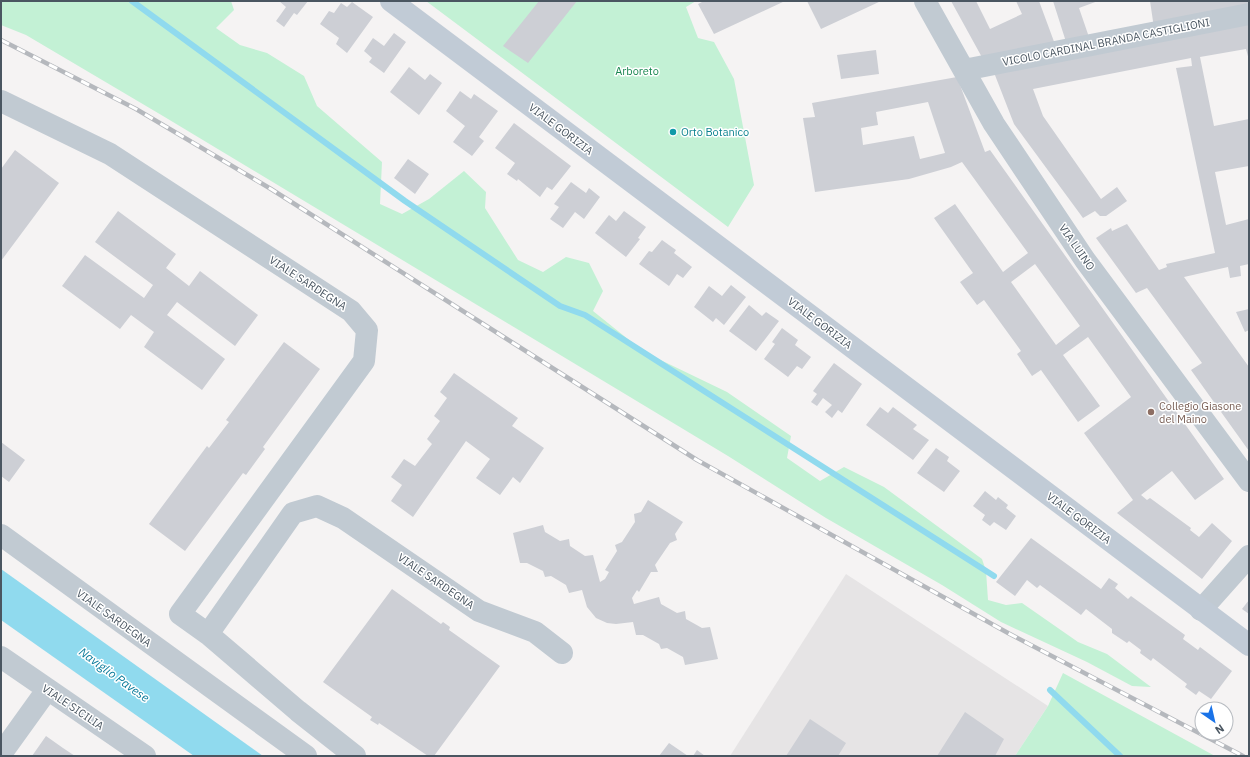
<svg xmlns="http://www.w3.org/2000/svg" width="1250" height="757" viewBox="0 0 1250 757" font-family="'IBM Plex Sans',sans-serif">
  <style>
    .education { fill: #e6e4e5 }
    .green { fill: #c3f1d5 }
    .water { fill: #90daee }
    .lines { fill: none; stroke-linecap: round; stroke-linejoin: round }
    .stream { stroke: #90daee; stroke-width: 6 }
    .building { fill: #cdcfd5; fill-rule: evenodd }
    .street { stroke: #c1cad2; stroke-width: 22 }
    .secondary { stroke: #c1cbd6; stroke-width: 22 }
    .rail-casing { stroke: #b5b8bd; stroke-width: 4.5 }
    .rail { stroke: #fff; stroke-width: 3; stroke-dasharray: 9; stroke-linecap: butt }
    .culture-dot { fill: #0f9aa8; stroke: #fff; stroke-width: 1.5 }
    .education-dot { fill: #8d6e63; stroke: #fff; stroke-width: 1.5 }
    .labels { text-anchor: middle; stroke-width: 3; stroke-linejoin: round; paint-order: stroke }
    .street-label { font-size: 11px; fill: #4a5661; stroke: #fff }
    .park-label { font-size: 11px; fill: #17864f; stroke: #fff }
    .culture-label { font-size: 11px; fill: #0d838f; stroke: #fff; text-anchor: start }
    .education-label { font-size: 11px; fill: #785e54; stroke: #fff; text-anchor: start }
    .water-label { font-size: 12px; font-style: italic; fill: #0c7c9b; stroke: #fff }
  </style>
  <rect width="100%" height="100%" fill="#f5f3f3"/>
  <!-- education -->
  <path class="education" d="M846,574L1048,706L1015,756H730Z"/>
  <!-- green -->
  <path class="green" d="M1,1H231L234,10L216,28L240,45L267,53L304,76L317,106L382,162L380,204L402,214L429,199L464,171L486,192L485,208L518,260L543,272L566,257L589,263L603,291L593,311L644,352L727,392L791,436L787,458L820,481L844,467L884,487L982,559L986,571L988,600L1006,605L1022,603L1078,642L1107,654L1151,687L1132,686L1087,662L1001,622L942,585L826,518L728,456L163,116L26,35L1,25Z
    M426,1H696L686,7L698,38L714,42L734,79L754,185L728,227Z
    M1063,673L1215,756H1015L1048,706Z"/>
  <!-- water -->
  <path class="water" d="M1,569L263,756H194L1,620Z"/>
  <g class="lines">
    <!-- stream -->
    <path class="stream" d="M132,1L405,201L560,306L585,315L994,576
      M1050,690L1120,756"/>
  </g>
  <!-- building -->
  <path class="building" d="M279,1H308L297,15L294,13L284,27L276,21L286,7Z
    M539,1H577L528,63L503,46Z
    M704,1H785L714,34L698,4Z
    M807,1H881L821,29Z
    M951,1H976L990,29L1022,14L1016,1H1039L1056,47L984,61Z
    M1053,1H1098L1079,8L1090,40L1067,45Z
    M1150,1H1249V10L1154,28Z
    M352,2L373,17L347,53L336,44L339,38L320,24L329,11L334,13L341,3L347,7Z
    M1249,21V60L1246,49L1200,57L1214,126L1249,119V166L1215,172L1226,225L1249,219V264L1240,266L1241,276L1230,278L1228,267L1184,277L1249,367V451L1191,370L1202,363L1147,288L1136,293L1096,238L1111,228L1112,231L1127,224L1159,270L1167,267L1166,264L1215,253L1176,68L1192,66L1191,58L1033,89L1043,116L1101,199L1117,187L1127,201L1106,216H1100L1095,211L1083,218L1014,124L993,70Z
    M394,33L406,42L384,73L369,62L372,58L364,51L373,38L384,46Z
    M876,50L879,74L841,79L837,55Z
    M409,67L425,80L430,74L442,83L419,115L390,92Z
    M957,77L985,152L990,150L1224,479L1195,500L1172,471L1141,495L1147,500L1150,498L1191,528L1190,530L1199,537L1212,523L1232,541L1202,579L1117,513L1133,500L1084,433L1131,397L1088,337L1063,355L1100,406L1078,422L1041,370L1032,376L1017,354L1021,351L984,300L977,305L960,282L973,273L934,218L955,204L1003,272L1028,253L962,162L951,167L909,179L815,192L803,118L815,117L812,103ZM928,102L945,153L920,159L914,136L863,145L861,128L878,125L876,112ZM1035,264L1080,326L1056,345L1011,282Z
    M460,91L471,99L474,94L498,111L479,137L484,141L472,156L453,142L465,126L446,111Z
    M514,123L571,166L552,190L547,187L540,197L518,179L517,181L507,174L515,163L495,148Z
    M15,150L59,183L1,261V169Z
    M408,159L429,174L415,194L394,178Z
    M571,182L586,193L589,188L600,197L584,219L575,212L563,228L550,219L559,207L554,204Z
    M118,211L176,254L166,268L189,286L200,271L258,315L235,346L177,302L167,315L225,359L202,390L144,347L154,332L131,315L120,329L62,286L85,255L144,298L153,285L95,242Z
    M624,211L646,227L638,238L640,239L626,257L595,233L609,215L616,221Z
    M662,240L676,250L674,253L692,267L683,278L677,274L669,286L639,264L649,251L652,252Z
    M731,285L746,297L724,325L716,318L713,322L694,307L709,286L722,296Z
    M749,305L762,316L766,312L779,321L756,351L729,331Z
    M1249,309V330L1245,332L1236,312Z
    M782,328L798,340L795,345L811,357L802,369L797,366L788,377L764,359L775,344L772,342Z
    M284,342L320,369L263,447L265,449L246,475L243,473L185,551L149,524L207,446L209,448L229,422L226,420Z
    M834,363L862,384L842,413L838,410L832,418L825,412L832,405L823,398L817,406L811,402L817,394L813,391Z
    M454,373L518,418L512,426L544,448L520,483L513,477L500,495L476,478L490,459L466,441L413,517L391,501L402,485L391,477L404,459L415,466L432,444L427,439L440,421L434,416L447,398L440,392Z
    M880,407L888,413L893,407L917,425L913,429L929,440L913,460L866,425Z
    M1,442L25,460L9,482L1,476Z
    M936,448L949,457L947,461L960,471L944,492L917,473Z
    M985,491L996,500L998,497L1008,505L1006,508L1016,516L1006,530L994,522L990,526L982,520L985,515L973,506Z
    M648,500L683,522L675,534L677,540L670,543L655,565L658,572H651L639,592L637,590L632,598L634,604L659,597L661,604L677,613L685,611L686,619L702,628L710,627L718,659L685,665L683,657L667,648L661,649L659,644L643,635H636L633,622L616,624L607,623L596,618L587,607L582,590L569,593L566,585L551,576L545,577L543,571L527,563H520L513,533L543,525L545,532L560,541L569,539L570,546L585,556L593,555L600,582L605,579L609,572L605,570L617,551L615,545L622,542L635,522L634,514L641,512Z
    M1031,538L1101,589L1109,578L1118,584L1115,588L1128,599L1131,596L1185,635L1183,639L1198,650L1200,647L1232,671L1211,699L1199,691L1196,695L1185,687L1187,684L1153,658L1151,661L1140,653L1141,650L1129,641L1127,643L1112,633V629L1086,609L1081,615L1040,585L1037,588L1027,580L1015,596L996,582Z
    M392,589L441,624L443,622L450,627L449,630L500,666L434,756H428L379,723L378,725L370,720L372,717L323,682Z
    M1249,600V614L1242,609Z
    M965,712L1004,739L995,756H937Z
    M810,719L846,743L838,756H786Z
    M46,736L63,748L75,756H32Z
    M669,743L688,756H659Z
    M697,750L705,756H693Z"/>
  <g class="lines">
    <!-- street -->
    <path class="street" d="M925,1L994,124L1085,260L1249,481
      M964,70L1249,14
      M1,101L110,154L351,311L367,330L364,361L180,614L208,634
      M1,535L306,756
      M1201,610L1249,556
      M1,657L145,756
      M1,754L47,690
      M355,756L298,711L208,634L293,513L317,506L343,518L479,611L535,632L562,653"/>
    <!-- secondary -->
    <path class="secondary" d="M391,1L1249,645"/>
    <defs>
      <path id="rail" d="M1,40L136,109L271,189L697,460L1008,633L1243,756"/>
    </defs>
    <!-- rail casing -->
    <use href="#rail" class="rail-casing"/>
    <!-- rail -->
    <use href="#rail" class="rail"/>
  </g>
  <!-- markers -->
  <circle class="culture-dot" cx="673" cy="132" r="4"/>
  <circle class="education-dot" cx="1151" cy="412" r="4"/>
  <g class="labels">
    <!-- street labels -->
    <g class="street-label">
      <text transform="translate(1106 42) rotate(-11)" y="4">VICOLO CARDINAL BRANDA CASTIGLIONI</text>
      <text transform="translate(561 129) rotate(37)" y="4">VIALE GORIZIA</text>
      <text transform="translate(1077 247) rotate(55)" y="4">VIA LUINO</text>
      <text transform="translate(308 283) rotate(33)" y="4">VIALE SARDEGNA</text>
      <text transform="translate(820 323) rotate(37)" y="4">VIALE GORIZIA</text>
      <text transform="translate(1079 518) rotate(37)" y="4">VIALE GORIZIA</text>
      <text transform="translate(436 581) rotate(34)" y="4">VIALE SARDEGNA</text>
      <text transform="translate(114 618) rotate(36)" y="4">VIALE SARDEGNA</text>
      <text transform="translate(73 707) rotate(34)" y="4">VIALE SICILIA</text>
    </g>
    <!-- park labels -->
    <g class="park-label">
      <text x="637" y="75">Arboreto</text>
    </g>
    <!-- culture labels -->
    <g class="culture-label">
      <text x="681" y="136">Orto Botanico</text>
    </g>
    <!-- education labels -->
    <g class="education-label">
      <text x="1159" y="410">Collegio Giasone<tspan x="1159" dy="13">del Maino</tspan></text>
    </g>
    <!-- water labels -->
    <g class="water-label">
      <text transform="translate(114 675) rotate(36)" y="4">Naviglio Pavese</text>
    </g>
  </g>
  <!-- border -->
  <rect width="1250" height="757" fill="none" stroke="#4a5661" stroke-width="4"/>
  <!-- north arrow -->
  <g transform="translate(1214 721) rotate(146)"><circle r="19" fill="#ffffff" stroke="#b7bbc0"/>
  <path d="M0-3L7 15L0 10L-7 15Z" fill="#1a73e8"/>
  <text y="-6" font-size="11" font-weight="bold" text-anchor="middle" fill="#4a5661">N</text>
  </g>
</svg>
